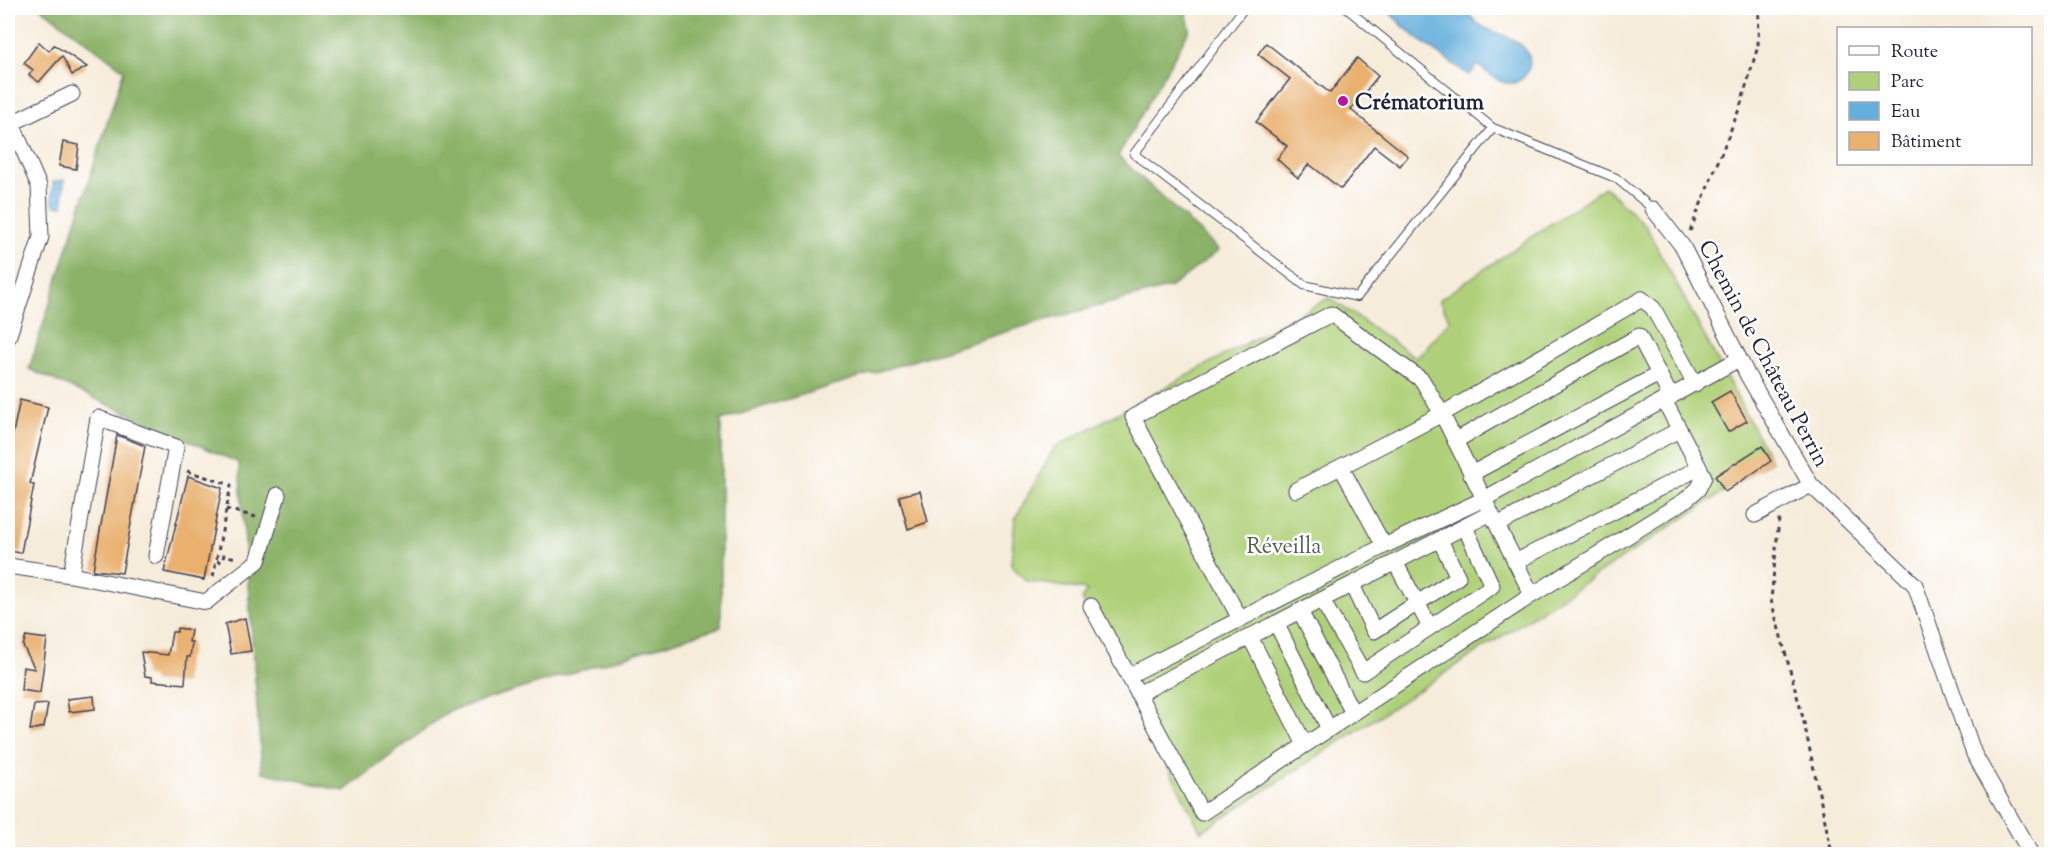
<svg xmlns="http://www.w3.org/2000/svg" width="2059" height="862" viewBox="0 0 2059 862" font-family="'Sorts Mill Goudy',serif">
  <style>
    .green { fill: #afd078; stroke: #68795a; stroke-width: 1.5 }
    .forest { fill: #8bb268; stroke: #566a52; stroke-width: 1.5 }
    .water { fill: #64afdc; stroke: #43688c; stroke-width: 1.5 }
    .building { fill: #e9b06e }
    .lines { fill: none; stroke-linecap: round; stroke-linejoin: round }
    .lane-casing { stroke: #424053; stroke-width: 10 }
    .street-casing { stroke: #424053; stroke-width: 17 }
    .path { stroke: #424053; stroke-width: 3; stroke-dasharray: 4.5 4.5; stroke-linecap: butt }
    .lane { stroke: #fff; stroke-width: 8 }
    .street { stroke: #fff; stroke-width: 15 }
    .poi-dot { fill: #b5179e; stroke: #fff; stroke-width: 2 }
    .labels { text-anchor: middle; stroke-width: 5; stroke-linejoin: round; paint-order: stroke }
    .poi-label { font-size: 22px; font-weight: bold; fill: #22223b; stroke: #fff; text-anchor: start }
    .street-label { font-size: 22px; fill: #22223b; stroke: #fff }
    .park-label { font-size: 22px; fill: #535f50; stroke: #fff }
  </style>
  <rect width="100%" height="100%" fill="#fff"/>
  <filter id="ink" filterUnits="userSpaceOnUse"><feTurbulence type="fractalNoise" baseFrequency=".0167" numOctaves="2"/><feDisplacementMap in="SourceGraphic" scale="12" xChannelSelector="R" yChannelSelector="G"/><feConvolveMatrix kernelMatrix="1 2 1 2 8 2 1 2 1" color-interpolation-filters="sRGB"/></filter>
  <filter id="wash" filterUnits="userSpaceOnUse"><feTurbulence type="fractalNoise" baseFrequency=".008" numOctaves="4" result="noise"/><feDisplacementMap in="SourceGraphic" scale="24" xChannelSelector="R" yChannelSelector="G"/><feGaussianBlur stdDeviation="1.35" result="paint"/><feColorMatrix in="noise" values="0 0 0 0 0 0 0 0 0 0 0 0 0 0 0 0 0 1.4 0 .05"/><feComposite in="paint" operator="in"/></filter>
  <g filter="url(#wash)">
    <rect width="100%" height="100%" fill="#f6ecda"/>
    <!-- green -->
    <path class="green" d="M1605,187L1645,225L1771,461L1201,832L1082,599L1087,590L1027,581L1011,565L1015,519L1054,448L1329,298L1417,358L1450,320L1439,300Z"/>
    <!-- forest -->
    <path class="forest" d="M41,8H1185L1190,29L1118,156L1219,250L1171,287L1038,322L721,420V627L449,711L344,791L262,772L239,463L29,369L124,70Z"/>
    <!-- water -->
    <path class="water" d="M1386,8H1463C1469,14 1475,23 1483,27C1498,35 1518,37 1527,52C1536,67 1522,86 1506,83C1496,81 1486,71 1478,65L1469,75C1441,55 1407,34 1386,8Z
      M64,180L63,206H54L52,196L53,182Z"/>
    <g id="blocks">
      <!-- building -->
      <path class="building" d="M39,42L49,51L54,45L87,67L72,75L62,56L39,82L29,75L33,70L24,63Z
        M1266,43L1330,93L1357,58L1378,76L1351,110L1408,156L1400,166L1374,146L1341,189L1309,164L1298,178L1277,159L1287,146L1256,122L1290,79L1258,54Z
        M63,142L79,145L76,169L59,166Z
        M1730,391L1747,421L1728,432L1711,402Z
        M20,400L48,407L30,484L34,485L21,553L8,551V486L12,464L8,463V456Z
        M117,435L145,446L122,573L93,570Z
        M1762,446L1771,461L1725,492L1715,476Z
        M188,476L222,488L204,580L164,572Z
        M920,491L928,522L908,529L899,496Z
        M245,618L251,651L231,654L225,624Z
        M177,628L191,630L189,642H192L190,657H187L185,684L152,681V677L145,676L141,652L168,655L172,632H177Z
        M26,636L47,639L40,693L21,690L23,667L35,669L23,646Z
        M94,696L95,709L69,712L67,699Z
        M48,704L44,727L30,730L34,705Z"/>
    </g>
  </g>
  <g filter="url(#ink)">
    <use href="#blocks" fill-opacity="0" stroke="#424053" stroke-width="1.5"/>
    <g class="lines">
      <defs>
        <path id="lane" d="M1244,8L1134,154L1304,285L1357,297L1493,128
          M1346,8L1493,128L1616,178L1653,209"/>
        <path id="street" d="M8,110L12,124L39,186L41,237L8,338
          M8,125L72,94
          M1653,209L1683,247L1748,376L1811,485L1915,585L1974,754L2031,854
          M1664,400L1704,477L1698,489L1684,501L1532,595L1484,499L1739,359
          M1455,441L1639,336L1671,397
          M1341,467L1384,546
          M1471,474L1659,374
          M1755,515L1811,485
          M1497,525L1679,430
          M1395,562L1430,627
          M1515,562L1699,468
          M8,566L71,575L206,602L258,561L278,495
          M71,575L98,418L176,447L156,556
          M1352,585L1374,631L1458,577L1440,540
          M1322,600L1363,672L1492,586L1465,527
          M1091,606L1202,813L1532,595
          M1300,611L1353,713
          M1240,619L1133,417L1331,314L1422,380L1442,414L1296,490
          M1276,623L1329,729
          M1250,637L1305,745
          M1128,676L1384,546L1484,499L1442,414L1642,299L1653,308L1695,384
          M1138,694L1491,513"/>
      </defs>
      <!-- lane casing -->
      <use href="#lane" class="lane-casing"/>
      <!-- street casing -->
      <use href="#street" class="street-casing"/>
      <!-- path -->
      <path class="path" d="M1690,231L1740,107L1758,46L1759,8
        M187,471L231,485L213,577
        M226,509L256,517
        M1779,519L1771,600L1803,718L1832,854
        M217,561L222,562L224,555L236,558"/>
      <!-- lane -->
      <use href="#lane" class="lane"/>
      <!-- street -->
      <use href="#street" class="street"/>
    </g>
  </g>
  <!-- markers -->
  <circle class="poi-dot" cx="1343" cy="101" r="6"/>
  <g class="labels">
    <!-- poi labels -->
    <g class="poi-label">
      <text x="1355" y="109">Crématorium</text>
    </g>
    <!-- street labels -->
    <g class="street-label">
      <text transform="translate(1765 353) rotate(62)" y="8">Chemin de Château Perrin</text>
    </g>
    <!-- park labels -->
    <g class="park-label">
      <text x="1284" y="553">Réveilla</text>
    </g>
  </g>
  <!-- margin -->
  <rect width="2059" height="862" fill="none" stroke="#fff" stroke-width="30"/>
  <!-- legend -->
  <rect x="1837" y="27" width="195" height="138" fill="#ffffff" stroke="#a7a7b1" stroke-width="1.5"/>
  <rect x="1849" y="46" width="30" height="9" fill="#ffffff" stroke="#a7a7b1" stroke-width="1.5"/>
  <text x="1891" y="57" font-size="18" fill="#22223b">Route</text>
  <rect x="1849" y="72" width="30" height="18" fill="#afd078" stroke="#a7a7b1" stroke-width="1.5"/>
  <text x="1891" y="87" font-size="18" fill="#22223b">Parc</text>
  <rect x="1849" y="102" width="30" height="18" fill="#64afdc" stroke="#a7a7b1" stroke-width="1.5"/>
  <text x="1891" y="117" font-size="18" fill="#22223b">Eau</text>
  <rect x="1849" y="132" width="30" height="18" fill="#e9b06e" stroke="#a7a7b1" stroke-width="1.5"/>
  <text x="1891" y="147" font-size="18" fill="#22223b">Bâtiment</text>
</svg>
